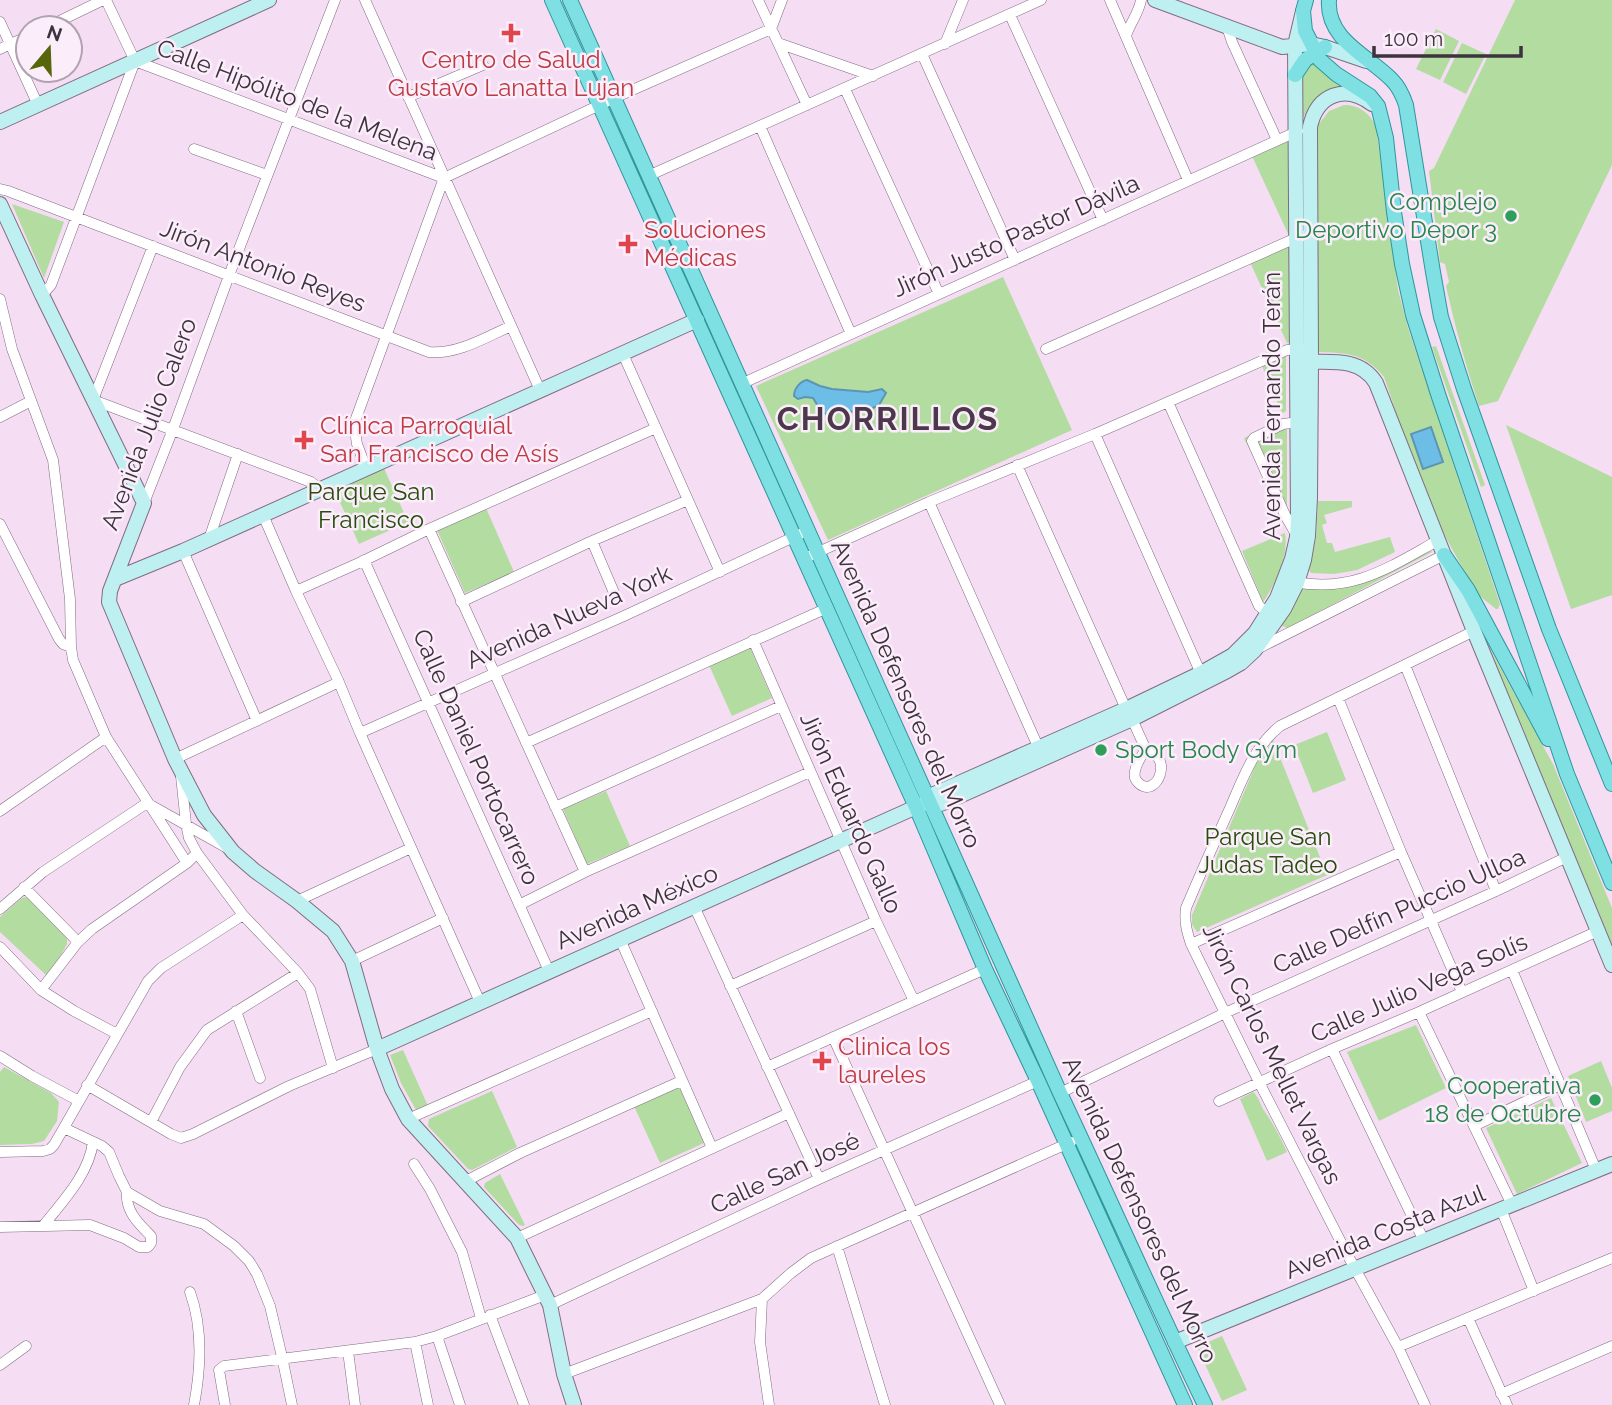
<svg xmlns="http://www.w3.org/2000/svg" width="1612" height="1405" viewBox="0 0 1612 1405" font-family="Raleway,sans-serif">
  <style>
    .green { fill: #b3dca1 }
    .water { fill: #6cbee7; stroke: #5e94b4; stroke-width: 2 }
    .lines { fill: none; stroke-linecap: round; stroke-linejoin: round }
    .street-casing { stroke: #816c80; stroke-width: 11 }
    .secondary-casing { stroke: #816c80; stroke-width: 16 }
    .primary-casing { stroke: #2f969c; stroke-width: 16 }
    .street { stroke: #fff; stroke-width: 10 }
    .secondary { stroke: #bef0f1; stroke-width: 14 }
    .primary { stroke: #7ee0e2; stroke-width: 14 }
    .health-dot { fill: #e0444e; stroke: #fcedfb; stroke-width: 2.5 }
    .leisure-dot { fill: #2e9e5b; stroke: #fcedfb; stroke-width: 2.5 }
    .labels { text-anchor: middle; stroke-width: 5; stroke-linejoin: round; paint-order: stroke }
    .health-label { font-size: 24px; fill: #be3a42; stroke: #fcedfb; text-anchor: start }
    .street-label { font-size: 24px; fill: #3d333c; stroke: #fcedfb }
    .leisure-label { font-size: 24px; fill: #27864d; stroke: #fcedfb; text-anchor: end }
    .park-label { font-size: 24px; fill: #254e0c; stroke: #fcedfb }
    .district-label { font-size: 32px; font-weight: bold; letter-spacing: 2px; fill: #4b384a; stroke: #fcedfb }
  </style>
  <rect width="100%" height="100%" fill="#f5ddf3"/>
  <!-- green -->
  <path class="green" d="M1515,0H1612V165L1498,401L1479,406C1466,367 1455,327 1446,286L1449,282L1445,264L1440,262L1429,171L1434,168Z
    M1436,29L1459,41L1440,80L1416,69Z
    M1462,43L1486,54L1466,94L1443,82Z
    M1313,58L1352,89C1319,90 1317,94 1301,122V70Z
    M1344,105C1360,105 1369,113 1376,126L1398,290L1408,328L1500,604L1498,609H1496L1477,594L1440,527L1419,480L1384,377C1364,352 1344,353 1315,352L1318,125L1329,111Z
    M1292,138L1290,238L1252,156Z
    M12,204L64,222L44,278Z
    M1291,244L1294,342L1287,343L1250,262Z
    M1003,277L1072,430L828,540L756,386Z
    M1436,346L1485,485L1481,487L1432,347Z
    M1286,355V411L1285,412L1282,413L1262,366Z
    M1287,418V526L1244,438Z
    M1506,425L1612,477V595L1571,609Z
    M383,466L408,522L359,544L334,489Z
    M1318,501H1352V507L1324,515L1327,523L1322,525L1327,543H1332L1335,552L1390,537L1395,552L1357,570L1334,574L1311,573L1309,570L1316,537Z
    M486,508L514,572L465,593L437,530Z
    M1285,533C1289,557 1276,583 1263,602L1242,551Z
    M1430,549L1432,552L1288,628L1279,625L1300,594L1302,588H1334L1371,581Z
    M1486,642L1553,764L1612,908V944Z
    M749,645L772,698L732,716L708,663Z
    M1327,732L1346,780L1313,793L1294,745Z
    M1273,740L1327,875L1197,932L1192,924V915L1256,764Z
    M606,791L630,846L587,864L563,809Z
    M26,897L30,899L67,937V944L50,975L47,976L0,932V917L22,898Z
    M1416,1025L1446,1088L1379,1121L1347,1052Z
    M403,1050L428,1106L416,1110L401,1083L390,1055Z
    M1601,1061L1612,1088V1111L1586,1122L1568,1076Z
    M4,1067L51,1093L59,1102L57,1121L44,1141L32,1144L0,1145V1072Z
    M679,1086L704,1143L660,1163L634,1106Z
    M492,1091L517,1147L472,1170L468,1169L428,1126L429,1119Z
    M1253,1092C1260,1098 1260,1105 1265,1112C1274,1125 1280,1137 1287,1152L1267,1161L1240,1099Z
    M1551,1098L1582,1163L1517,1194L1486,1128Z
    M500,1174L525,1225L523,1226L519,1225L484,1187L485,1183Z
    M1222,1336L1247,1390L1222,1401L1197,1347Z"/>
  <!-- water -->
  <path class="water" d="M807,380L820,386L832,389L868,392L882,389L886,393L879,405L869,410L826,414L821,411L813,398L805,397L798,399L794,396C794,389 800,381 807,380Z
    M1431,427L1443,462L1423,469L1411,434Z"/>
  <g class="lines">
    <defs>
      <path id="street" d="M106,0L135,61
        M365,0L540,390
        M758,0L807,105
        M1110,0L1188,180
        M1010,15L1103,220
        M0,22L38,105
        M1227,27L1232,42L1277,140
        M45,28L103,0
        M1126,36C1130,23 1139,13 1141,0
        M778,43L873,76
        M945,44L963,0
        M0,49L28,36
        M922,54L1015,260
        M135,61L444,178
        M845,89L939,294
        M408,97L483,65
        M760,126L851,334
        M194,149L267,175
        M648,176L1041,0
        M0,189L8,191L429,352C457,355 486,337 511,326
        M153,246L93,400L311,482L320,489
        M42,295L51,285L135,61
        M0,299L12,349L53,460L70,599L71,647L73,660L106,737L187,863
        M1046,349L1296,238L1310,234
        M623,354L720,572
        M741,384L1298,131
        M1168,402L1259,606L1268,613
        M0,417L31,401
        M1095,434L1202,676
        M1017,465L1126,709
        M366,468L357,444L354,424L444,178L621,95L771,29L782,0
        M929,502L1040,751
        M144,503L173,429L234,262L335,0
        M263,515L296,591L338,680L360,733L480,1002
        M0,524L59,639L63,644L71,647
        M429,529L585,872
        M1297,536L1285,515L1252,441L1254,438L1283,424L1299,422
        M209,539L238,454
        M592,541L615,595
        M183,551L257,721
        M803,559L929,502L1095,434L1287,350L1303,349
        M364,560L549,971
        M1294,582C1353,593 1388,568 1437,541
        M296,591L361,562L429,529L656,428
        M461,602L592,541L688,500
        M753,640L876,921L914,1001
        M1259,648L1444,555
        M1405,665L1496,891
        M1338,698L1401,852L1462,992
        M1132,719L1147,752
        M360,733L624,616L800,534
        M526,743L825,609
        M1144,752C1172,751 1161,793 1143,786C1140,785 1136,781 1135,778C1133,770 1140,758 1144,752Z
        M175,759L339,682
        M181,776L186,824L189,838L197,853L243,915L298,973L310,989L333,1068
        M555,807L781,706
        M0,811L106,737
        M24,887L78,942
        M297,901L411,848
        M519,905L585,872L810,772
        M694,906L819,1179
        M0,909L43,872L147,803L227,848
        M620,939L712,1148
        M1191,944L1401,852
        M0,947L41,990L74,1011L117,1034
        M352,961L443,918
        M1512,970L1596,1170
        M730,986L876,921
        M41,990L78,942L92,929L187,863L197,853
        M236,1011L260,1078
        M1419,1012L1512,1205
        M833,1037L1000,1405
        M1332,1049L1424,1241
        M0,1056L32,1076L79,1101
        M767,1067L985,969
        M87,1085L171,1134L181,1138L193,1134L289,1086L377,1049
        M1060,1093L1225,1013L1496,891L1567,857
        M1219,1101L1332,1049L1419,1012L1598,931
        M408,1119L652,1011
        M151,1122L180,1067L207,1030L298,973
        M1474,1126L1560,1085
        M64,1128L102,1146L109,1152L119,1176L127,1192L160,1211L204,1224L234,1246L249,1261L257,1274L270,1306L282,1357L292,1405
        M0,1152L43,1151L50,1149L54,1145L148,981L161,968L243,915
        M414,1164L430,1189L462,1252L481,1318
        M466,1181L520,1153L681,1081
        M1501,1209L1534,1291
        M43,1226C63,1201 89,1174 93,1142
        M0,1227L90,1225L124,1238L139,1247H148L151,1243V1236C139,1224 125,1211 127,1192
        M517,1238L789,1113
        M837,1246L885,1405
        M190,1292C203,1328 201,1368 194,1405
        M762,1299L760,1342L769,1405
        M550,1305L819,1179L1038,1081
        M490,1315L524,1405
        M1468,1318L1507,1405
        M437,1336L460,1405
        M415,1342L428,1405
        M1398,1347L1612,1258
        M348,1351L355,1405
        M0,1365L26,1346
        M564,1374L762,1299L791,1273L811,1258L1071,1142
        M1501,1394L1612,1346
        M225,1405L219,1370L224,1366L415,1342L437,1336L545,1295
        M1425,1405L1398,1347L1347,1254L1259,1082L1191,944C1187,932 1184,922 1186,908C1200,875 1215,841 1230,808C1243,778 1254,747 1280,726L1474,631"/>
      <path id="secondary" d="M1155,0L1282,47L1311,44L1325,47L1366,61
        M0,122L269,0
        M0,204L42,295L144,503L110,591L109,602L175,759L204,815L233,852L255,871L297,901L333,931L352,961L377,1049L392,1089L408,1119L517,1238L550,1305L564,1374L574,1405
        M1303,362C1330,362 1360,357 1376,383L1474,631L1612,965
        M115,579L183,551L697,320
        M930,801L940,804L946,802L1132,719L1227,671L1241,663L1255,650L1284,609L1297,583L1304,560L1308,536L1310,498L1311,362L1310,127C1317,94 1345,84 1372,104
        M377,1049L916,807L930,801L934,794L941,791L1126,709L1201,673L1233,655L1255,633L1277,598L1292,559L1297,537L1298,520L1295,45L1303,11
        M1175,1342L1612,1164"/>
      <path id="primary" d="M552,0L916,807L985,969L1038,1081L1185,1405
        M570,0L1060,1093C1109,1197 1155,1302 1205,1405
        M1306,0L1303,11L1305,31L1320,60L1336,74L1370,96L1378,106L1386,138L1394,212L1402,264L1413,315L1438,394L1567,774L1612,883
        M1329,0C1326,40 1369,56 1392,80C1399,87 1403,96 1406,105L1433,272L1441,317L1464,389L1549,629L1612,784
        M1295,75L1305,60L1325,47
        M1444,555L1468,590L1548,739"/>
    </defs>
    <!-- street casing -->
    <use href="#street" class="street-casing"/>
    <!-- secondary casing -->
    <use href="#secondary" class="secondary-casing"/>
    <!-- primary casing -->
    <use href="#primary" class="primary-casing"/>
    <!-- street -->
    <use href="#street" class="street"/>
    <!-- secondary -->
    <use href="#secondary" class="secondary"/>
    <!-- primary -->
    <use href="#primary" class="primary"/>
  </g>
  <!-- markers -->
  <g class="health-dot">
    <path d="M507.5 22.5h7v7h7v7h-7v7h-7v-7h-7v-7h7z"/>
    <path d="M624.5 233.5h7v7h7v7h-7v7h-7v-7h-7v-7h7z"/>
    <path d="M300.5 429.5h7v7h7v7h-7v7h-7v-7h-7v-7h7z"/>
    <path d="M818.5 1050.5h7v7h7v7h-7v7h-7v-7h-7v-7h7z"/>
  </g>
  <g class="leisure-dot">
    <circle cx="1511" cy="216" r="7"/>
    <circle cx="1101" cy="750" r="7"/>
    <circle cx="1595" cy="1100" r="7"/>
  </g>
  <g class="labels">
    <!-- health labels -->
    <g class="health-label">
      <text x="511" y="68" text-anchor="middle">Centro de Salud<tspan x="511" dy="28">Gustavo Lanatta Lujan</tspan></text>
      <text x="644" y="238">Soluciones<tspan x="644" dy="28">Médicas</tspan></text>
      <text x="320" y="434">Clínica Parroquial<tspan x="320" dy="28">San Francisco de Asís</tspan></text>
      <text x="838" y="1055">Clinica los<tspan x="838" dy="28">laureles</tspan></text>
    </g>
    <!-- street labels -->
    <g class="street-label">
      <text transform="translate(297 100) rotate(21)" y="8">Calle Hipólito de la Melena</text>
      <text transform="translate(1016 236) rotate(-24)" y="8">Jirón Justo Pastor Dávila</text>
      <text transform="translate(263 266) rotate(21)" y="8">Jirón Antonio Reyes</text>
      <text transform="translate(1272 406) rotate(-90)" y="8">Avenida Fernando Terán</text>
      <text transform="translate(149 424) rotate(-69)" y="8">Avenida Julio Calero</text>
      <text transform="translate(569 617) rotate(-24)" y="8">Avenida Nueva York</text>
      <text transform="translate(906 694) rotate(66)" y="8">Avenida Defensores del Morro</text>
      <text transform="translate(476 757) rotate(66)" y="8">Calle Daniel Portocarrero</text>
      <text transform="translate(851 813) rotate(66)" y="8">Jirón Eduardo Gallo</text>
      <text transform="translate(637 907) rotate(-24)" y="8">Avenida México</text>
      <text transform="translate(1399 911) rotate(-24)" y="8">Calle Delfín Puccio Ulloa</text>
      <text transform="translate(1419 988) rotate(-24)" y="8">Calle Julio Vega Solís</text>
      <text transform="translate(1272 1054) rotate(64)" y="8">Jirón Carlos Mellet Vargas</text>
      <text transform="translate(785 1173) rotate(-25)" y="8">Calle San José</text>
      <text transform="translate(1140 1210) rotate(65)" y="8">Avenida Defensores del Morro</text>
      <text transform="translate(1385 1232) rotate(-22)" y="8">Avenida Costa Azul</text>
    </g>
    <!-- leisure labels -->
    <g class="leisure-label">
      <text x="1497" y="210">Complejo<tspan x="1497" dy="28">Deportivo Depor 3</tspan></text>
      <text x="1115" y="758" text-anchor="start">Sport Body Gym</text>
      <text x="1581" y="1094">Cooperativa<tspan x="1581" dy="28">18 de Octubre</tspan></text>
    </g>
    <!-- park labels -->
    <g class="park-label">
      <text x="371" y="500">Parque San<tspan x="371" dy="28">Francisco</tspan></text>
      <text x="1268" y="845">Parque San<tspan x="1268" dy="28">Judas Tadeo</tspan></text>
    </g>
    <!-- district labels -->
    <g class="district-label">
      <text x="888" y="430">CHORRILLOS</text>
    </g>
  </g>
  <!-- north arrow -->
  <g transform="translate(49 49) rotate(19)"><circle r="33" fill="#fcedfb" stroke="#b0a3af" stroke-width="2"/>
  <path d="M0-5L12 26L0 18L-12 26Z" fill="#57650b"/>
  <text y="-10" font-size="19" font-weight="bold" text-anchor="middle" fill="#3d333c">N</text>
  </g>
  <!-- scale -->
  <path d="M1374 46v10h147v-10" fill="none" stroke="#3d333c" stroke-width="3.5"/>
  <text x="1384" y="46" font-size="21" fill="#3d333c" stroke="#fcedfb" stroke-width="5" paint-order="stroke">100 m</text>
</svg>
